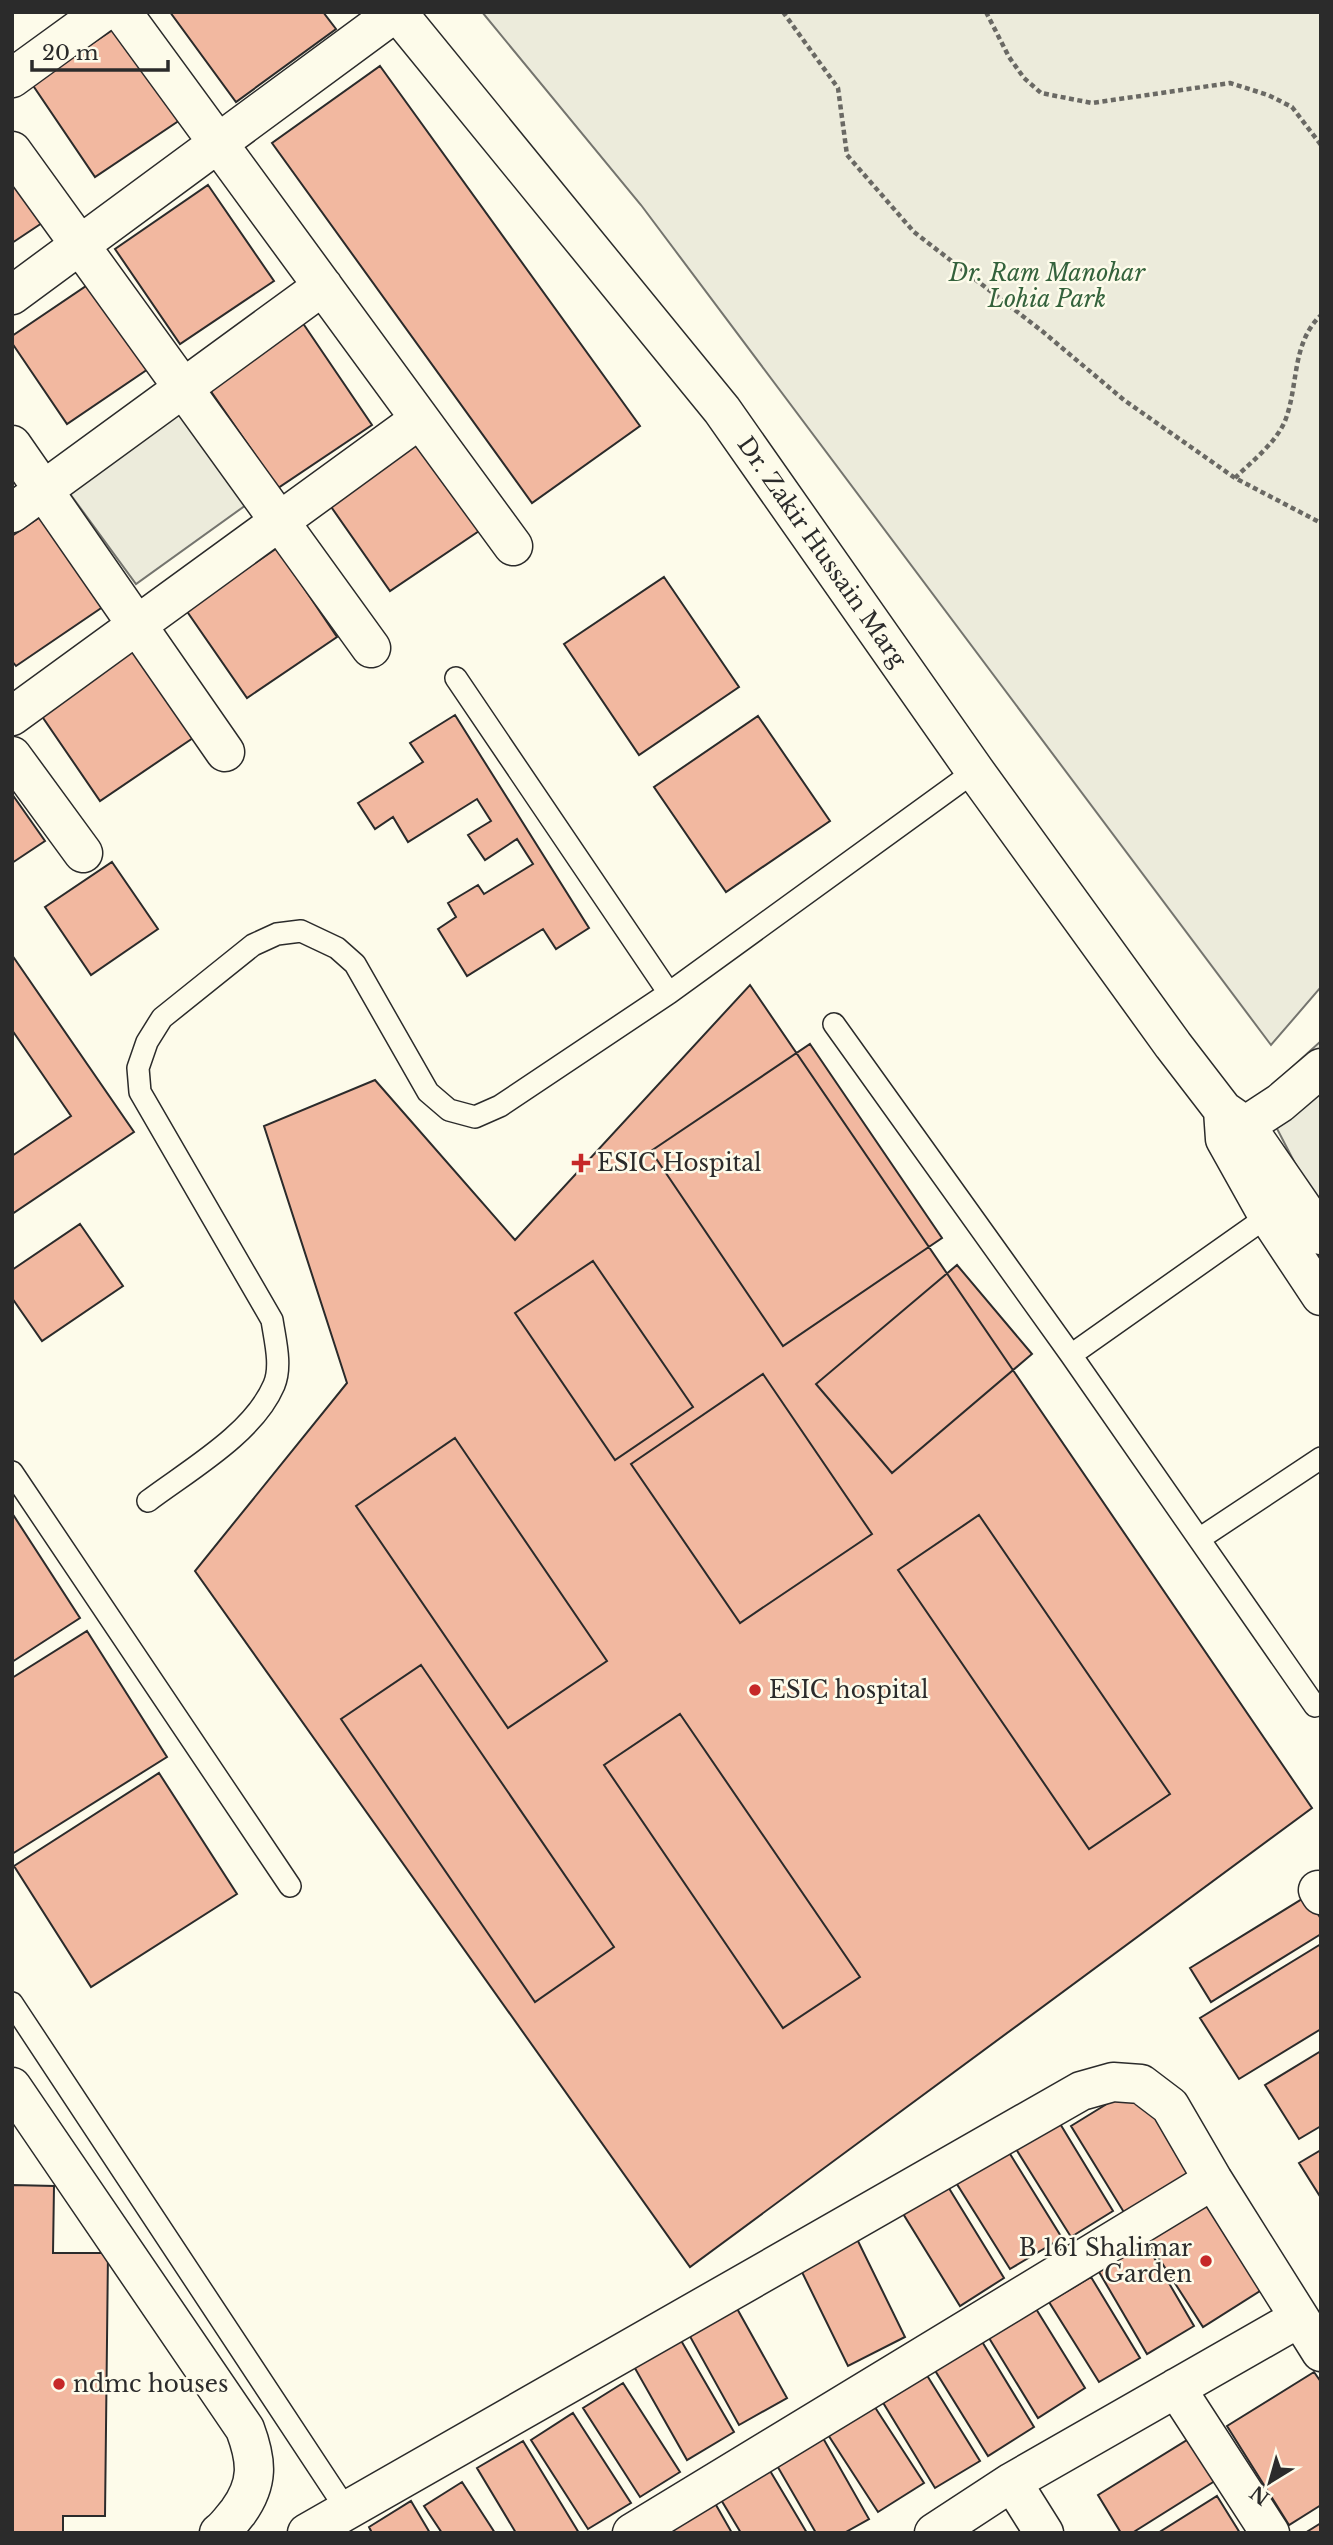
<svg xmlns="http://www.w3.org/2000/svg" width="1333" height="2545" viewBox="0 0 1333 2545" font-family="'Libre Baskerville',serif">
  <style>
    .green { fill: #ecebdb; stroke: #74746e; stroke-width: 2 }
    .building { fill: #f2b8a0; stroke: #2b2b2b; stroke-width: 2 }
    .lines { fill: none; stroke-linecap: round; stroke-linejoin: round }
    .lane-casing { stroke: #2b2b2b; stroke-width: 24 }
    .street-casing { stroke: #2b2b2b; stroke-width: 41 }
    .secondary-casing { stroke: #2b2b2b; stroke-width: 41 }
    .path { stroke: #6a6964; stroke-width: 4.5; stroke-dasharray: 5 3.5; stroke-linecap: butt }
    .lane { stroke: #fdfbea; stroke-width: 21 }
    .street { stroke: #fdfbea; stroke-width: 38 }
    .secondary { stroke: #fdfbea; stroke-width: 38 }
    .poi-dot { fill: #c62828; stroke: #fdfbea; stroke-width: 2.5 }
    .labels { text-anchor: middle; stroke-width: 5; stroke-linejoin: round; paint-order: stroke }
    .park-label { font-size: 23px; font-style: italic; fill: #34623c; stroke: #fdfbea }
    .street-label { font-size: 23px; fill: #2b2b2b; stroke: #fdfbea }
    .poi-label { font-size: 23px; fill: #2b2b2b; stroke: #fdfbea; text-anchor: start }
  </style>
  <rect width="100%" height="100%" fill="#fdfbea"/>
  <!-- green -->
  <path class="green" d="M482,12H1321V987L1271,1045L641,205Z
    M175,408L246,505L136,584L65,487Z
    M1321,1041V1206L1312,1196L1260,1096Z"/>
  <!-- building -->
  <path class="building" d="M170,12H323L336,29L236,102Z
    M120,25L183,118L95,177L32,84Z
    M380,66L640,426L532,503L272,143Z
    M12,161L51,217L12,243Z
    M208,185L274,281L180,344L115,249Z
    M95,280L154,365L67,424L12,343V336Z
    M298,316L372,425L278,488L203,380Z
    M421,438L482,529L390,591L327,501Z
    M49,511L110,602L16,666L12,661V536Z
    M277,548L337,637L247,698L186,610Z
    M664,577L739,687L639,755L564,644Z
    M132,649L193,738L100,801L39,712Z
    M455,715L589,928L556,949L543,929L467,976L438,929L456,917L448,903L478,885L484,894L533,864L517,839L485,860L468,835L491,821L477,799L408,842L393,817L375,829L358,803L423,762L410,743Z
    M758,716L830,821L726,892L654,787Z
    M12,794L45,841L12,863Z
    M112,862L158,929L91,975L45,907Z
    M12,955L134,1132L12,1214V1156L71,1116L12,1030Z
    M750,985L1312,1808L690,2267L195,1571L347,1383L264,1126L375,1080L515,1240Z
    M810,1044L942,1238L783,1346L651,1151Z
    M80,1224L123,1286L42,1341L12,1298V1270Z
    M593,1261L693,1407L615,1460L515,1313Z
    M957,1265L1032,1354L892,1473L816,1384Z
    M763,1374L872,1534L740,1623L631,1464Z
    M455,1438L607,1661L508,1728L356,1506Z
    M12,1513L80,1618L12,1662Z
    M979,1515L1170,1794L1089,1849L898,1570Z
    M87,1631L167,1757L12,1854V1678Z
    M421,1665L614,1947L535,2002L341,1719Z
    M680,1714L860,1977L783,2028L604,1765Z
    M159,1773L237,1894L91,1987L14,1866Z
    M1307,1896L1321,1919V1934L1211,2002L1190,1968Z
    M1321,1944V2029L1239,2079L1200,2018Z
    M1321,2051V2126L1299,2139L1265,2085Z
    M1136,2086L1191,2175L1125,2214L1071,2126Z
    M1059,2122L1113,2211L1071,2237L1016,2149Z
    M1007,2149L1062,2238L1010,2269L955,2181Z
    M1321,2150V2198L1299,2163Z
    M12,2185L54,2186L53,2253H108L105,2516H63V2533H12Z
    M947,2185L1004,2278L960,2306L902,2212Z
    M1210,2195L1268,2286L1203,2327L1144,2235Z
    M856,2237L905,2337L848,2366L799,2266Z
    M1142,2237L1194,2326L1147,2354L1095,2265Z
    M1091,2277L1140,2358L1099,2382L1049,2302Z
    M1033,2304L1085,2388L1038,2418L986,2333Z
    M735,2305L787,2398L739,2425L687,2331Z
    M978,2335L1034,2427L988,2456L931,2364Z
    M679,2337L734,2432L687,2460L632,2363Z
    M923,2369L980,2461L935,2488L879,2396Z
    M1314,2372L1321,2382V2505L1289,2525L1227,2426Z
    M623,2383L680,2472L640,2497L583,2408Z
    M869,2398L924,2483L878,2512L823,2427Z
    M573,2413L631,2503L588,2529L531,2440Z
    M819,2431L869,2519L844,2533H816L772,2457Z
    M1192,2437L1218,2479L1132,2533H1121L1098,2495Z
    M523,2441L579,2533H516L477,2468Z
    M763,2459L807,2533H741L714,2488Z
    M462,2482L495,2533H442L424,2506Z
    M708,2491L732,2533H667Z
    M1217,2496L1240,2533H1158Z
    M411,2501L430,2533H372L369,2527Z
    M1321,2523V2533H1305Z"/>
  <g class="lines">
    <defs>
      <path id="lane" d="M456,678L669,993
        M834,1024L1071,1355L1315,1706
        M1071,1355L1275,1211
        M12,1472L290,1886
        M148,1501C189,1470 253,1434 274,1385C282,1366 275,1340 272,1320L140,1092L138,1068L147,1042L162,1018L253,945L277,934L301,931L337,948L355,964L428,1092L449,1110L475,1117L500,1106L669,993L975,771
        M1199,1539L1321,1458
        M12,2003L346,2509"/>
      <path id="street" d="M122,12L513,546
        M12,78L103,12
        M12,151L371,648
        M12,295L396,12
        M12,445L225,752
        M12,513L323,286
        M12,716L420,419
        M12,756L83,853
        M1318,1890L1321,1895
        M12,2087L245,2429C257,2461 259,2483 238,2512C232,2519 227,2527 219,2533
        M1176,2388L1270,2533
        M1012,2482L1044,2533
        M307,2533L1081,2091L1113,2082L1141,2084L1170,2106L1213,2180L1321,2352
        M632,2533L1213,2180
        M934,2533L1012,2482L1299,2318"/>
      <path id="secondary" d="M397,12L722,410L975,771L1173,1045L1223,1110L1246,1126L1321,1235
        M1223,1110L1225,1139L1268,1216L1321,1296
        M1225,1139L1280,1103L1321,1068"/>
    </defs>
    <!-- lane casing -->
    <use href="#lane" class="lane-casing"/>
    <!-- street casing -->
    <use href="#street" class="street-casing"/>
    <!-- secondary casing -->
    <use href="#secondary" class="secondary-casing"/>
    <!-- path -->
    <path class="path" d="M783,12L838,88L847,155L914,232L1042,331L1124,400L1235,478L1321,523
      M986,12L1009,57L1024,78L1041,93L1092,103L1230,83L1268,95L1292,107L1321,145
      M1235,478C1252,461 1275,444 1285,421C1299,385 1291,344 1321,315"/>
    <!-- lane -->
    <use href="#lane" class="lane"/>
    <!-- street -->
    <use href="#street" class="street"/>
    <!-- secondary -->
    <use href="#secondary" class="secondary"/>
  </g>
  <!-- markers -->
  <g class="poi-dot">
    <path d="M577.5 1152.5h7v7h7v7h-7v7h-7v-7h-7v-7h7z"/>
    <circle cx="755" cy="1690" r="7"/>
    <circle cx="1206" cy="2261" r="7"/>
    <circle cx="59" cy="2384" r="7"/>
  </g>
  <g class="labels">
    <!-- park labels -->
    <g class="park-label">
      <text x="1047" y="281">Dr. Ram Manohar<tspan x="1047" dy="26">Lohia Park</tspan></text>
    </g>
    <!-- street labels -->
    <g class="street-label">
      <text transform="translate(822 552) rotate(55)" y="8">Dr. Zakir Hussain Marg</text>
    </g>
    <!-- poi labels -->
    <g class="poi-label">
      <text x="597" y="1171">ESIC Hospital</text>
      <text x="769" y="1698">ESIC hospital</text>
      <text x="1192" y="2256" text-anchor="end">B 161 Shalimar<tspan x="1192" dy="26">Garden</tspan></text>
      <text x="73" y="2392">ndmc houses</text>
    </g>
  </g>
  <!-- border -->
  <rect width="1333" height="2545" fill="none" stroke="#2b2b2b" stroke-width="28"/>
  <!-- north arrow -->
  <g transform="translate(1270 2482) rotate(217)" stroke="#fdfbea" stroke-width="5" paint-order="stroke">
  <path d="M0-5L12 26L0 18L-12 26Z" fill="#2b2b2b"/>
  <text y="-10" font-size="19" font-weight="bold" text-anchor="middle" fill="#2b2b2b">N</text>
  </g>
  <!-- scale -->
  <path d="M32 60v10h136v-10" fill="none" stroke="#2b2b2b" stroke-width="3.5"/>
  <text x="42" y="60" font-size="21" fill="#2b2b2b" stroke="#fdfbea" stroke-width="5" paint-order="stroke">20 m</text>
</svg>
